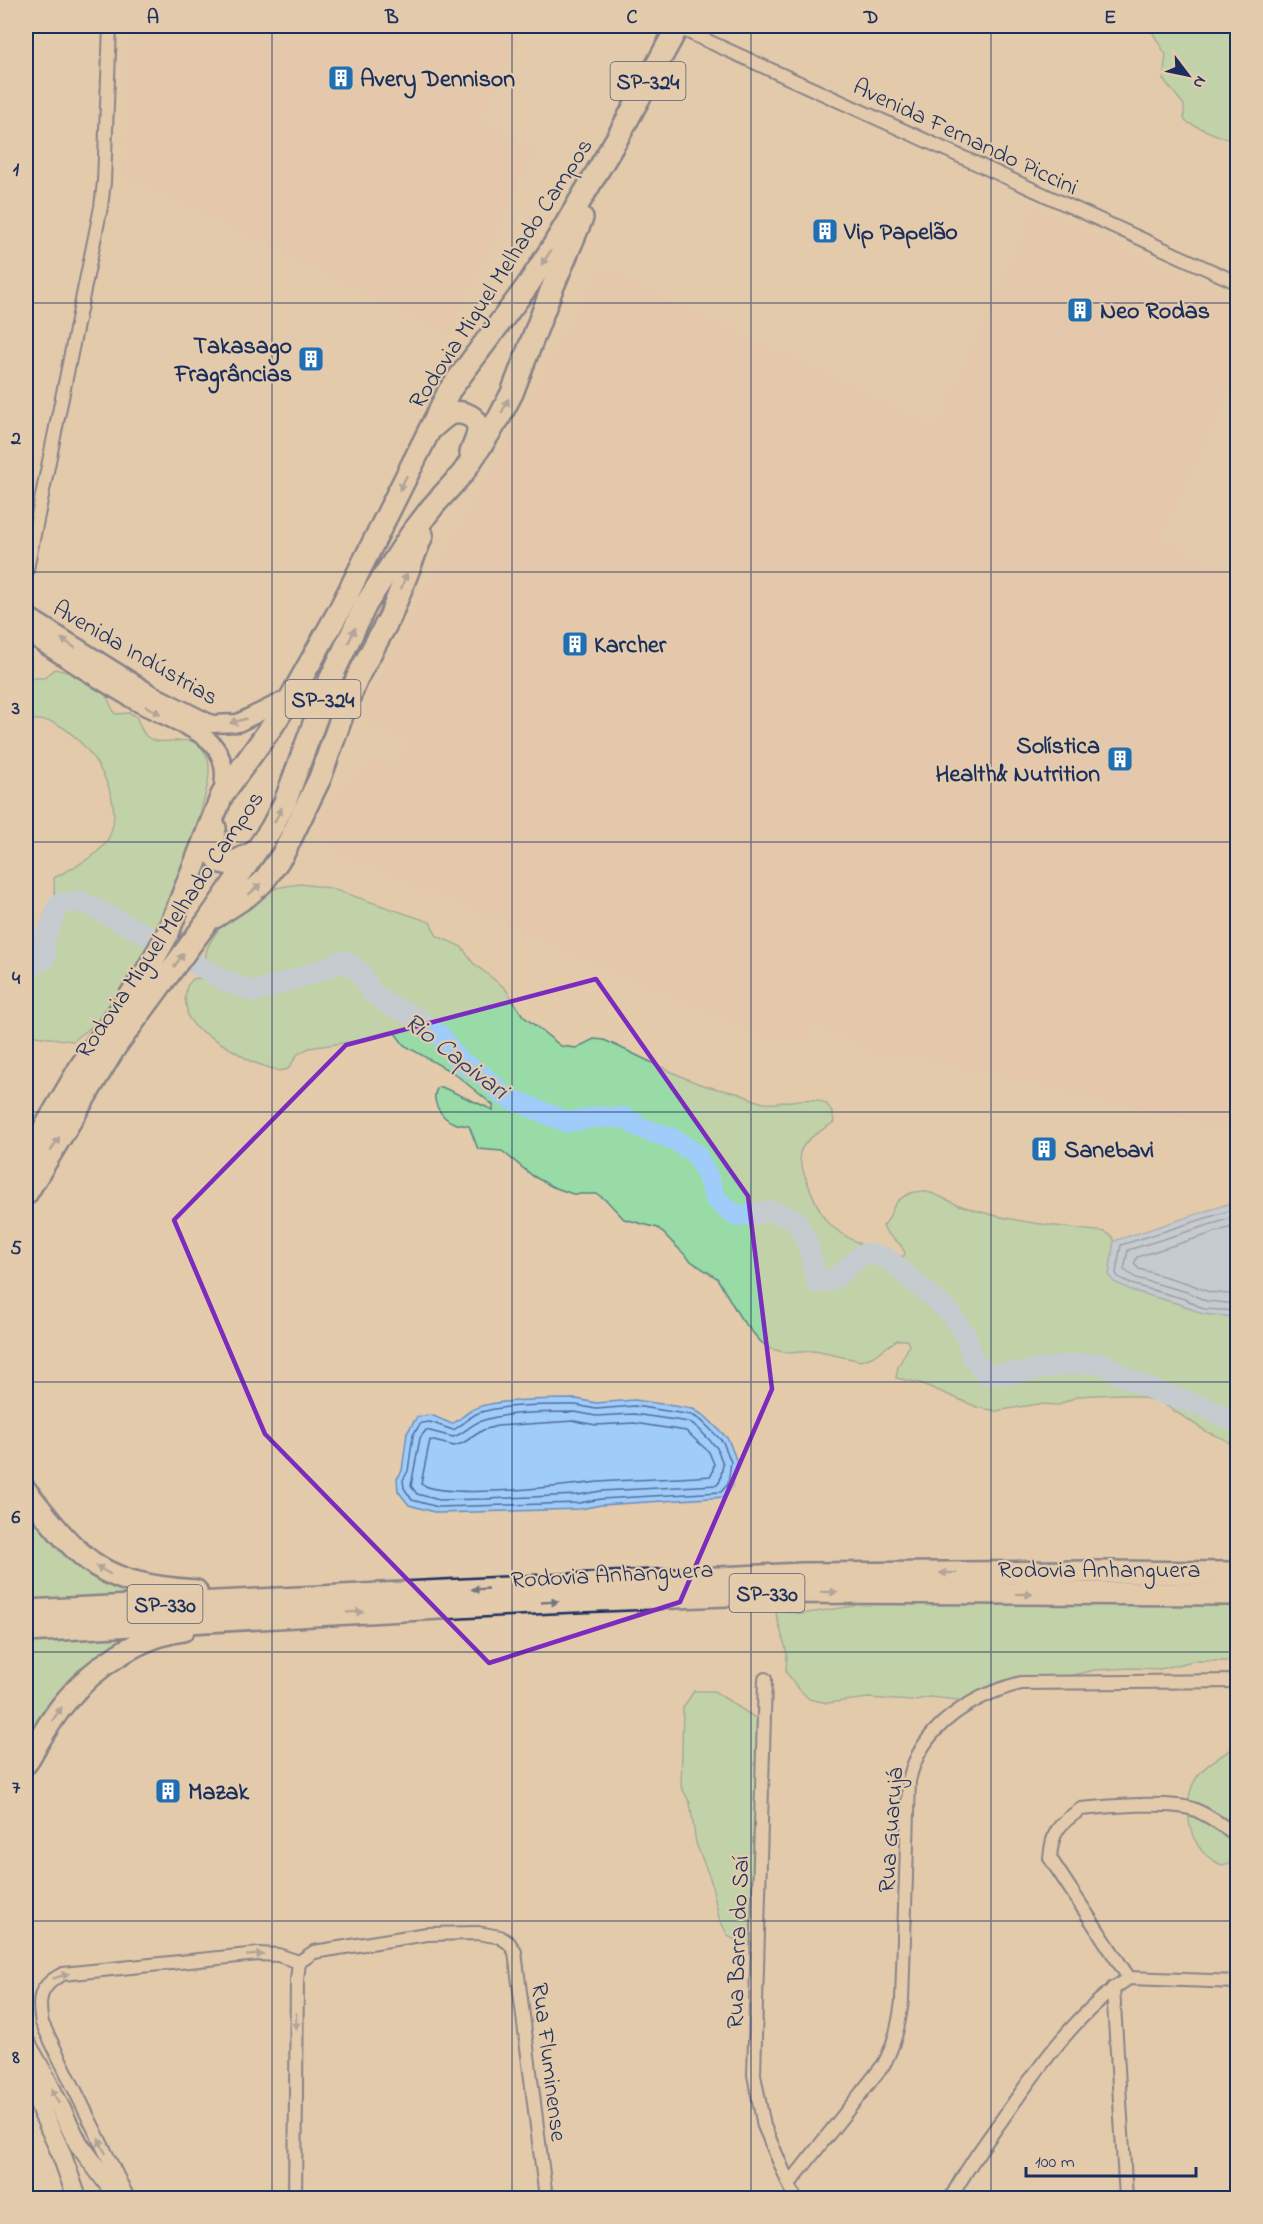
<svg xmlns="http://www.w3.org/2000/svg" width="1263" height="2224" viewBox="0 0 1263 2224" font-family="'Indie Flower',sans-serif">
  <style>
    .built { fill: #e7c4ae }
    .green { fill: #98dba6; stroke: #5a8582; stroke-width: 1.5 }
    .water { fill: #a0ccfa; stroke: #6b8dbc; stroke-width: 1.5 }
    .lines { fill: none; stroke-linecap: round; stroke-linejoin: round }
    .shore { stroke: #506e9c; stroke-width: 1.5 }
    .river { stroke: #a0ccfa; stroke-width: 21 }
    .street-casing { stroke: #1b2f5e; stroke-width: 16 }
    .secondary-casing { stroke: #1b2f5e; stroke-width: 21 }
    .primary-casing { stroke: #1b2f5e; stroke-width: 22 }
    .highway-casing { stroke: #1b2f5e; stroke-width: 26 }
    .street { stroke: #e3cbac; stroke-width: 12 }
    .secondary { stroke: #e3cbac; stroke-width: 16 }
    .primary { stroke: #e3cbac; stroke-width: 18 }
    .highway { stroke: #e3cbac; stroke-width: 21 }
    .oneway { fill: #757581 }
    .marked { fill: none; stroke: #7b2cbf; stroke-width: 4.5; stroke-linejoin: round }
    .grid { fill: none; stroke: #1b2f5e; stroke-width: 1.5; stroke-opacity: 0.55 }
    .labels { text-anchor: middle; stroke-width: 4.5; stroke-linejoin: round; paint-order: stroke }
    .shield { fill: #e3cbac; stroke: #575e75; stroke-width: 1.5 }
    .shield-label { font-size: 22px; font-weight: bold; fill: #1b2f5e }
    .poi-label { font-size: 24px; font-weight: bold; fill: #1b2f5e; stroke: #e3cbac; text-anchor: start }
    .street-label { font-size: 24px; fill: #1b2f5e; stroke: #e3cbac }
    .water-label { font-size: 26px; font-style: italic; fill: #283f6e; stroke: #e3cbac }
    .neatline { fill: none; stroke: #1b2f5e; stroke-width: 2 }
    .grid-label { font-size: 20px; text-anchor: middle; font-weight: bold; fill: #1b2f5e }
  </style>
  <rect width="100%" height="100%" fill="#e3cbac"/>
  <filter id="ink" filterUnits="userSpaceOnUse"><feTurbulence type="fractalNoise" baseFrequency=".0167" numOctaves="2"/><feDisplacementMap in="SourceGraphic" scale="12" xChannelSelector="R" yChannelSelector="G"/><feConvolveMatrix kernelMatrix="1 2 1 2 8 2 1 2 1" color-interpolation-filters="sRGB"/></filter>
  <g filter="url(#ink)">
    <!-- built -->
    <path class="built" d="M133,26H526L479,121L536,148L448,333L125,175Z
      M1036,208L1237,302V372L1159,538L1237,577V1132L932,1058L882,1055L814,1022L805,1044L774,1039L340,852L323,833L325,812L342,787L377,760L395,768L410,742L359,718L601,268L937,429Z"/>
    <!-- green -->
    <path class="green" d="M1145,26H1237V141L1221,137L1186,122L1184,118V105L1163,79L1166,55L1153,33Z
      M26,644C31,655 33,664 29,676L31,678H44L55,669L78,675L105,693L115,714L130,713L136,716C139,723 141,731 146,736C165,752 197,724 208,760C212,777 204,798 200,814C180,880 152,947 112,1003C101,1019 88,1031 73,1041L35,1036L26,1038V942C56,929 55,907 54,878C70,869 93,859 104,845C133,808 92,742 57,724C48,719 35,721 26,718Z
      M301,884L330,888L430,922L437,936L462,947L473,963L505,988L523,1016L561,1046L576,1048L594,1039L604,1040C635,1054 665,1070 697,1083C710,1088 724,1090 737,1093C746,1096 755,1101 764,1103C785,1107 831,1083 834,1122C823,1130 804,1139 800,1153C797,1163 821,1217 829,1224C844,1237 884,1259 904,1256L905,1253C898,1236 889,1241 883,1226C896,1213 887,1203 911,1193C927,1187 945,1200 959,1205C1007,1222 1056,1226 1105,1232L1112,1236L1114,1241L1109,1276L1131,1290L1183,1305L1203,1314L1237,1317V1448L1224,1439L1207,1432L1159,1401L1122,1394L1096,1395L1078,1396L1059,1405L1038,1404L996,1411L977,1407L920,1383L896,1378L898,1367L909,1346L907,1340H897L872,1357L861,1361L815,1351L788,1353L771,1349L761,1342L741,1319L717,1278L692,1262L658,1228L624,1219L607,1201L597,1194H573L553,1187L533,1176L502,1151L478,1149L469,1126C464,1125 459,1125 454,1123C441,1118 429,1100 438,1087H442L493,1110V1105L455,1074L404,1045L395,1033L388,1032L363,1040L309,1048L298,1054L288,1069L279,1071L252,1062L196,1028L188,1017L185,998L187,986L193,979L199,978L224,983C217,975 207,969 206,957C205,949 210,943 214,936C237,901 259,888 301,884Z
      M26,1501L125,1588L126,1595L26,1600Z
      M1237,1591V1661H1193L1160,1669L1133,1668L1095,1670L1053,1680L1023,1682L967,1701L930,1697L911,1701L869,1698L827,1703L809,1699L797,1687L786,1672L787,1653L776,1614L778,1610L801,1614L854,1606L860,1601Z
      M144,1633L26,1751L28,1717L26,1706V1642Z
      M694,1691H714L763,1723V1943L745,1946L728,1936L719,1918L711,1881L696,1843L690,1803L681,1786L683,1708Z
      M1237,1746V1862L1221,1865C1214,1861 1207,1857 1202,1851C1186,1832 1183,1798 1197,1777C1207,1763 1223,1755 1237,1746Z"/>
    <!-- water -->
    <path class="water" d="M1237,1201V1317L1203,1314L1183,1305L1131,1290L1114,1282L1109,1276L1114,1241Z
      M577,1399L596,1403L635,1400L693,1409L706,1417L728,1439L737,1462L733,1486L725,1497L601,1505L580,1509L438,1513L409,1505L398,1491L397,1479L402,1471L407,1433L417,1417L431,1415L452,1424C459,1420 465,1414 472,1410C490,1399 554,1399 577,1399Z"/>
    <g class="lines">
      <!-- shore -->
      <path class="shore" d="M1238,1208L1121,1245L1116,1273L1118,1277L1134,1285L1185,1299L1204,1309L1238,1311
        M1238,1216L1128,1250L1124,1270L1136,1278L1187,1292L1206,1301L1238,1304
        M1238,1225L1137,1257L1134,1264L1139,1269L1190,1284L1209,1292L1238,1295
        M576,1405L596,1409L635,1406L692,1415L702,1421L723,1442L731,1462L728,1484L721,1492L601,1499L579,1503L438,1507L412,1500L404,1488L403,1480L408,1471L413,1435L421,1423L430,1422L453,1430C462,1426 468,1418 476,1414C500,1404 549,1405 576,1405Z
        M575,1412L596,1416L634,1414L689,1422L697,1427L717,1448L723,1464L720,1481L717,1485L601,1491L578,1495L486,1499L439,1500L417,1494L411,1486L420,1438L426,1430L453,1437C464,1434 471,1424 481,1421C510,1411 545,1413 575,1412Z
        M574,1421L596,1425L634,1423L686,1431L709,1452L714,1464L712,1474L710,1476C673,1479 636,1479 599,1482C565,1486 447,1500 421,1484L430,1440L454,1446L463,1443L483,1430L497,1426Z"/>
      <!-- river -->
      <path class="river" d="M26,968L45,959V938L59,904L80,901L143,933L227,982L255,992L316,972L344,960L360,972L371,991L389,1005L410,1014L440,1035L457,1059L482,1075L504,1096L567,1122L598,1117L625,1118L639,1127L673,1139L696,1154L707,1175L716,1199L736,1216L772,1211L796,1220L808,1244L817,1283L833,1280L864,1253L887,1258L950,1313L965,1334L972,1357L986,1374L1016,1373L1072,1364L1103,1363L1124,1377L1160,1393L1202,1406L1238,1423"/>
      <defs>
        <path id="street" d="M677,27L1238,283
          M26,574L101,207L104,182L110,26
          M765,1679L754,2075L764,2126L795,2198
          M1129,1978L1050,1858C1052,1831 1059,1824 1081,1809C1107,1806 1170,1801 1193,1809C1209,1815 1223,1826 1238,1836
          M1129,1978L1238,1982
          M1113,1988L1126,2198
          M790,2183L884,2064C895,2043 899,2024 902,2001L909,1781C920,1727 971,1696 1021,1683L1238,1681
          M128,2198L42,2023C37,1998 40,1985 63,1974L258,1954L278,1955L299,1962
          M295,2198L297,1980L299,1962L314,1952L427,1934L478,1933L500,1937L509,1943L515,1952L546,2198
          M951,2198C965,2171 983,2146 1001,2121C1036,2071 1077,2011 1129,1978"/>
        <path id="secondary" d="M26,615L150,693L211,724L238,723L291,697
          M26,632C61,656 97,679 135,701C155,713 201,729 214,746C226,761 225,777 222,794"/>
        <path id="primary" d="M26,2043L45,2077L78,2143L119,2198
          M26,2076L61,2153L77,2198"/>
        <path id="highway" d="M431,429C437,424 443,417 450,414C461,410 479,416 478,430C478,438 473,446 471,453
          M215,828C212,842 209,852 221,862L230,864L255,852
          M215,917L247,896L263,882L283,854L320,778L344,710L359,674L390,617L422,535
          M26,1160L81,1066L144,976L167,935L222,795L273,725L291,697L340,609L449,391L528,285L552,248L619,135L678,26
          M26,1194L115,1047L207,922L271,829L285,802L330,680L366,604L410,536L433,506L463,473L499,418L512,393L551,291L582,218
          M26,1491C82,1563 102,1585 196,1591
          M26,1611L802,1574L1093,1572L1238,1573
          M26,1631L549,1602L802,1592L1238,1594
          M26,1763C38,1742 50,1720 66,1701C94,1667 139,1636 183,1630"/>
      </defs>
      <!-- street casing -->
      <use href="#street" class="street-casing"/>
      <!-- secondary casing -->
      <use href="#secondary" class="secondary-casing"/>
      <!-- primary casing -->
      <use href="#primary" class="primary-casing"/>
      <!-- highway casing -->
      <use href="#highway" class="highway-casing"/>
      <!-- street -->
      <use href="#street" class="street"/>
      <!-- secondary -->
      <use href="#secondary" class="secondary"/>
      <!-- primary -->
      <use href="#primary" class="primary"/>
      <!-- highway -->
      <use href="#highway" class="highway"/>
    </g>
    <!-- one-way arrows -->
    <defs><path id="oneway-solid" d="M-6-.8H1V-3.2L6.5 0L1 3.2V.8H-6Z" transform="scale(1.5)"/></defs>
    <g class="oneway">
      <use href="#oneway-solid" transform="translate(546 258) rotate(123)"/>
      <use href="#oneway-solid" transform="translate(505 406) rotate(-64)"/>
      <use href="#oneway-solid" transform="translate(403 483) rotate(117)"/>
      <use href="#oneway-solid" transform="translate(404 581) rotate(-69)"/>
      <use href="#oneway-solid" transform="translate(352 635) rotate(-65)"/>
      <use href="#oneway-solid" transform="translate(68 643) rotate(-147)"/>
      <use href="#oneway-solid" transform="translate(153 710) rotate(27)"/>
      <use href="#oneway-solid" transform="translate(238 721) rotate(164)"/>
      <use href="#oneway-solid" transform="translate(278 815) rotate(-63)"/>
      <use href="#oneway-solid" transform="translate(255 889) rotate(-41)"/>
      <use href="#oneway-solid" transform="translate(179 960) rotate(-54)"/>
      <use href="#oneway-solid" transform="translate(55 1144) rotate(-59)"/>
      <use href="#oneway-solid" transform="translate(103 1570) rotate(-150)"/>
      <use href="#oneway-solid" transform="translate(948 1573) rotate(180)"/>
      <use href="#oneway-solid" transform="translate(480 1589) rotate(177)"/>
      <use href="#oneway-solid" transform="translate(829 1592) rotate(1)"/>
      <use href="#oneway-solid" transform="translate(1024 1594) rotate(1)"/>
      <use href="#oneway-solid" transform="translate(550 1602) rotate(-3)"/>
      <use href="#oneway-solid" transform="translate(355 1612) rotate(-3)"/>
      <use href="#oneway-solid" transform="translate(57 1714) rotate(-55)"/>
      <use href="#oneway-solid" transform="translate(255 1955) rotate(-3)"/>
      <use href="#oneway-solid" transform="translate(61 1976) rotate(-18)"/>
      <use href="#oneway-solid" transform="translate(296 2021) rotate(91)"/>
      <use href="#oneway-solid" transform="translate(55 2096) rotate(-116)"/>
      <use href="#oneway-solid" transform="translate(102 2146) rotate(-116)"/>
    </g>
  </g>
  <!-- marked area -->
  <path d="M0 0H1263V2224H0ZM596,979L748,1196L772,1389L680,1602L489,1663L265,1434L174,1220L346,1045Z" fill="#e3cbac" fill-opacity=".55" fill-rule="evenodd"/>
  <path class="marked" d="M596,979L748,1196L772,1389L680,1602L489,1663L265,1434L174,1220L346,1045Z"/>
  <!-- grid -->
  <path class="grid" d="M272,26V2198M512,26V2198M751,26V2198M991,26V2198M26,303H1238M26,572H1238M26,842H1238M26,1112H1238M26,1382H1238M26,1652H1238M26,1921H1238"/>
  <!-- icons -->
  <defs>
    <symbol id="building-square" viewBox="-11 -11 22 22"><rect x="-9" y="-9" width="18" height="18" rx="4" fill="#1f6fb2" stroke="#e3cbac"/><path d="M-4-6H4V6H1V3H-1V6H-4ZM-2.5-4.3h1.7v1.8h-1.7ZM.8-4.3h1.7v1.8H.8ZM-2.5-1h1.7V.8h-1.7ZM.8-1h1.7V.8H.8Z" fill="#fff"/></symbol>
  </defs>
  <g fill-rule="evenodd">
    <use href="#building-square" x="326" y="63" width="30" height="30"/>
    <use href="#building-square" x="810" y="216" width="30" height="30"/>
    <use href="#building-square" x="1065" y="295" width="30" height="30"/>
    <use href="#building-square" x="296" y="344" width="30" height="30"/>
    <use href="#building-square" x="560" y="629" width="30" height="30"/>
    <use href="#building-square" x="1105" y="744" width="30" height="30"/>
    <use href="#building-square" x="1029" y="1134" width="30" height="30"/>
    <use href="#building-square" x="153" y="1776" width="30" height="30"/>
  </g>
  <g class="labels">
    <!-- shield labels -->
    <g class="shield">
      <rect x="610.5" y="62" width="75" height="38" rx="4.5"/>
      <rect x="285.5" y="680" width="75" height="38" rx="4.5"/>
      <rect x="729.5" y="1574" width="75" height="38" rx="4.5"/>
      <rect x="127.5" y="1585" width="75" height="38" rx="4.5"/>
    </g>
    <g class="shield-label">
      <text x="648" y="89">SP-324</text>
      <text x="323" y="707">SP-324</text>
      <text x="767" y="1601">SP-330</text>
      <text x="165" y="1612">SP-330</text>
    </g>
    <!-- poi labels -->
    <g class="poi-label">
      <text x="360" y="86">Avery Dennison</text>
      <text x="844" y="239">Vip Papelão</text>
      <text x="1100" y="318">Neo Rodas</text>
      <text x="292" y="353" text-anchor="end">Takasago<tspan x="292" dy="28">Fragrâncias</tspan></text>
      <text x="594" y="652">Karcher</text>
      <text x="1100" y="753" text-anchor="end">Solística<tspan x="1100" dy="28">Health&amp; Nutrition</tspan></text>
      <text x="1064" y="1157">Sanebavi</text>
      <text x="188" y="1799">Mazak</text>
    </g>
    <!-- street labels -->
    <g class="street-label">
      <text transform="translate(966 136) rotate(25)" y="8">Avenida Fernando Piccini</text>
      <text transform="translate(500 273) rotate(-57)" y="8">Rodovia Miguel Melhado Campos</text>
      <text transform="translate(136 652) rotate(30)" y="8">Avenida Indústrias</text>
      <text transform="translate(169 924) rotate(-56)" y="8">Rodovia Miguel Melhado Campos</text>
      <text x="1099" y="1577">Rodovia Anhanguera</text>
      <text transform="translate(612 1574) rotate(-3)" y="8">Rodovia Anhanguera</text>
      <text transform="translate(890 1830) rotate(-86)" y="8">Rua Guarujá</text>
      <text transform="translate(737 1942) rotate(-88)" y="8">Rua Barra do Saí</text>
      <text transform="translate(550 2062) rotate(83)" y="8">Rua Fluminense</text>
    </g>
    <!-- water labels -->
    <g class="water-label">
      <text transform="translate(457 1055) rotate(38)" y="9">Rio Capivari</text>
    </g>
  </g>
  <!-- margin -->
  <rect width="1263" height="2224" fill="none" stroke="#e3cbac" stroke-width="66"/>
  <!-- north arrow -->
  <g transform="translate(1188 75) rotate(122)" stroke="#e3cbac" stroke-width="4.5" paint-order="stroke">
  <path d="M0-4.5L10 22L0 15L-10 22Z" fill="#1b2f5e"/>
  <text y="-9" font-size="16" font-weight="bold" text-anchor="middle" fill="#1b2f5e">N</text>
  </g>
  <!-- scale -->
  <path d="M1026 2167v9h170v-9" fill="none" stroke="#1b2f5e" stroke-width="3"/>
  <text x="1035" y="2167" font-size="18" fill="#1b2f5e" stroke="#e3cbac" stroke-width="4.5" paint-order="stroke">100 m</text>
  <rect x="33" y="33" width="1197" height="2158" class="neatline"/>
  <g class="grid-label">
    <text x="153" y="23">A</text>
    <text x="392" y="23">B</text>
    <text x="632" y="23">C</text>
    <text x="871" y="23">D</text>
    <text x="1110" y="23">E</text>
    <text x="16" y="175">1</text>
    <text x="16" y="444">2</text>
    <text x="16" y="714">3</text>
    <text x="16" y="984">4</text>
    <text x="16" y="1254">5</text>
    <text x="16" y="1523">6</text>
    <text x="16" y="1793">7</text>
    <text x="16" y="2063">8</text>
  </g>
</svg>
